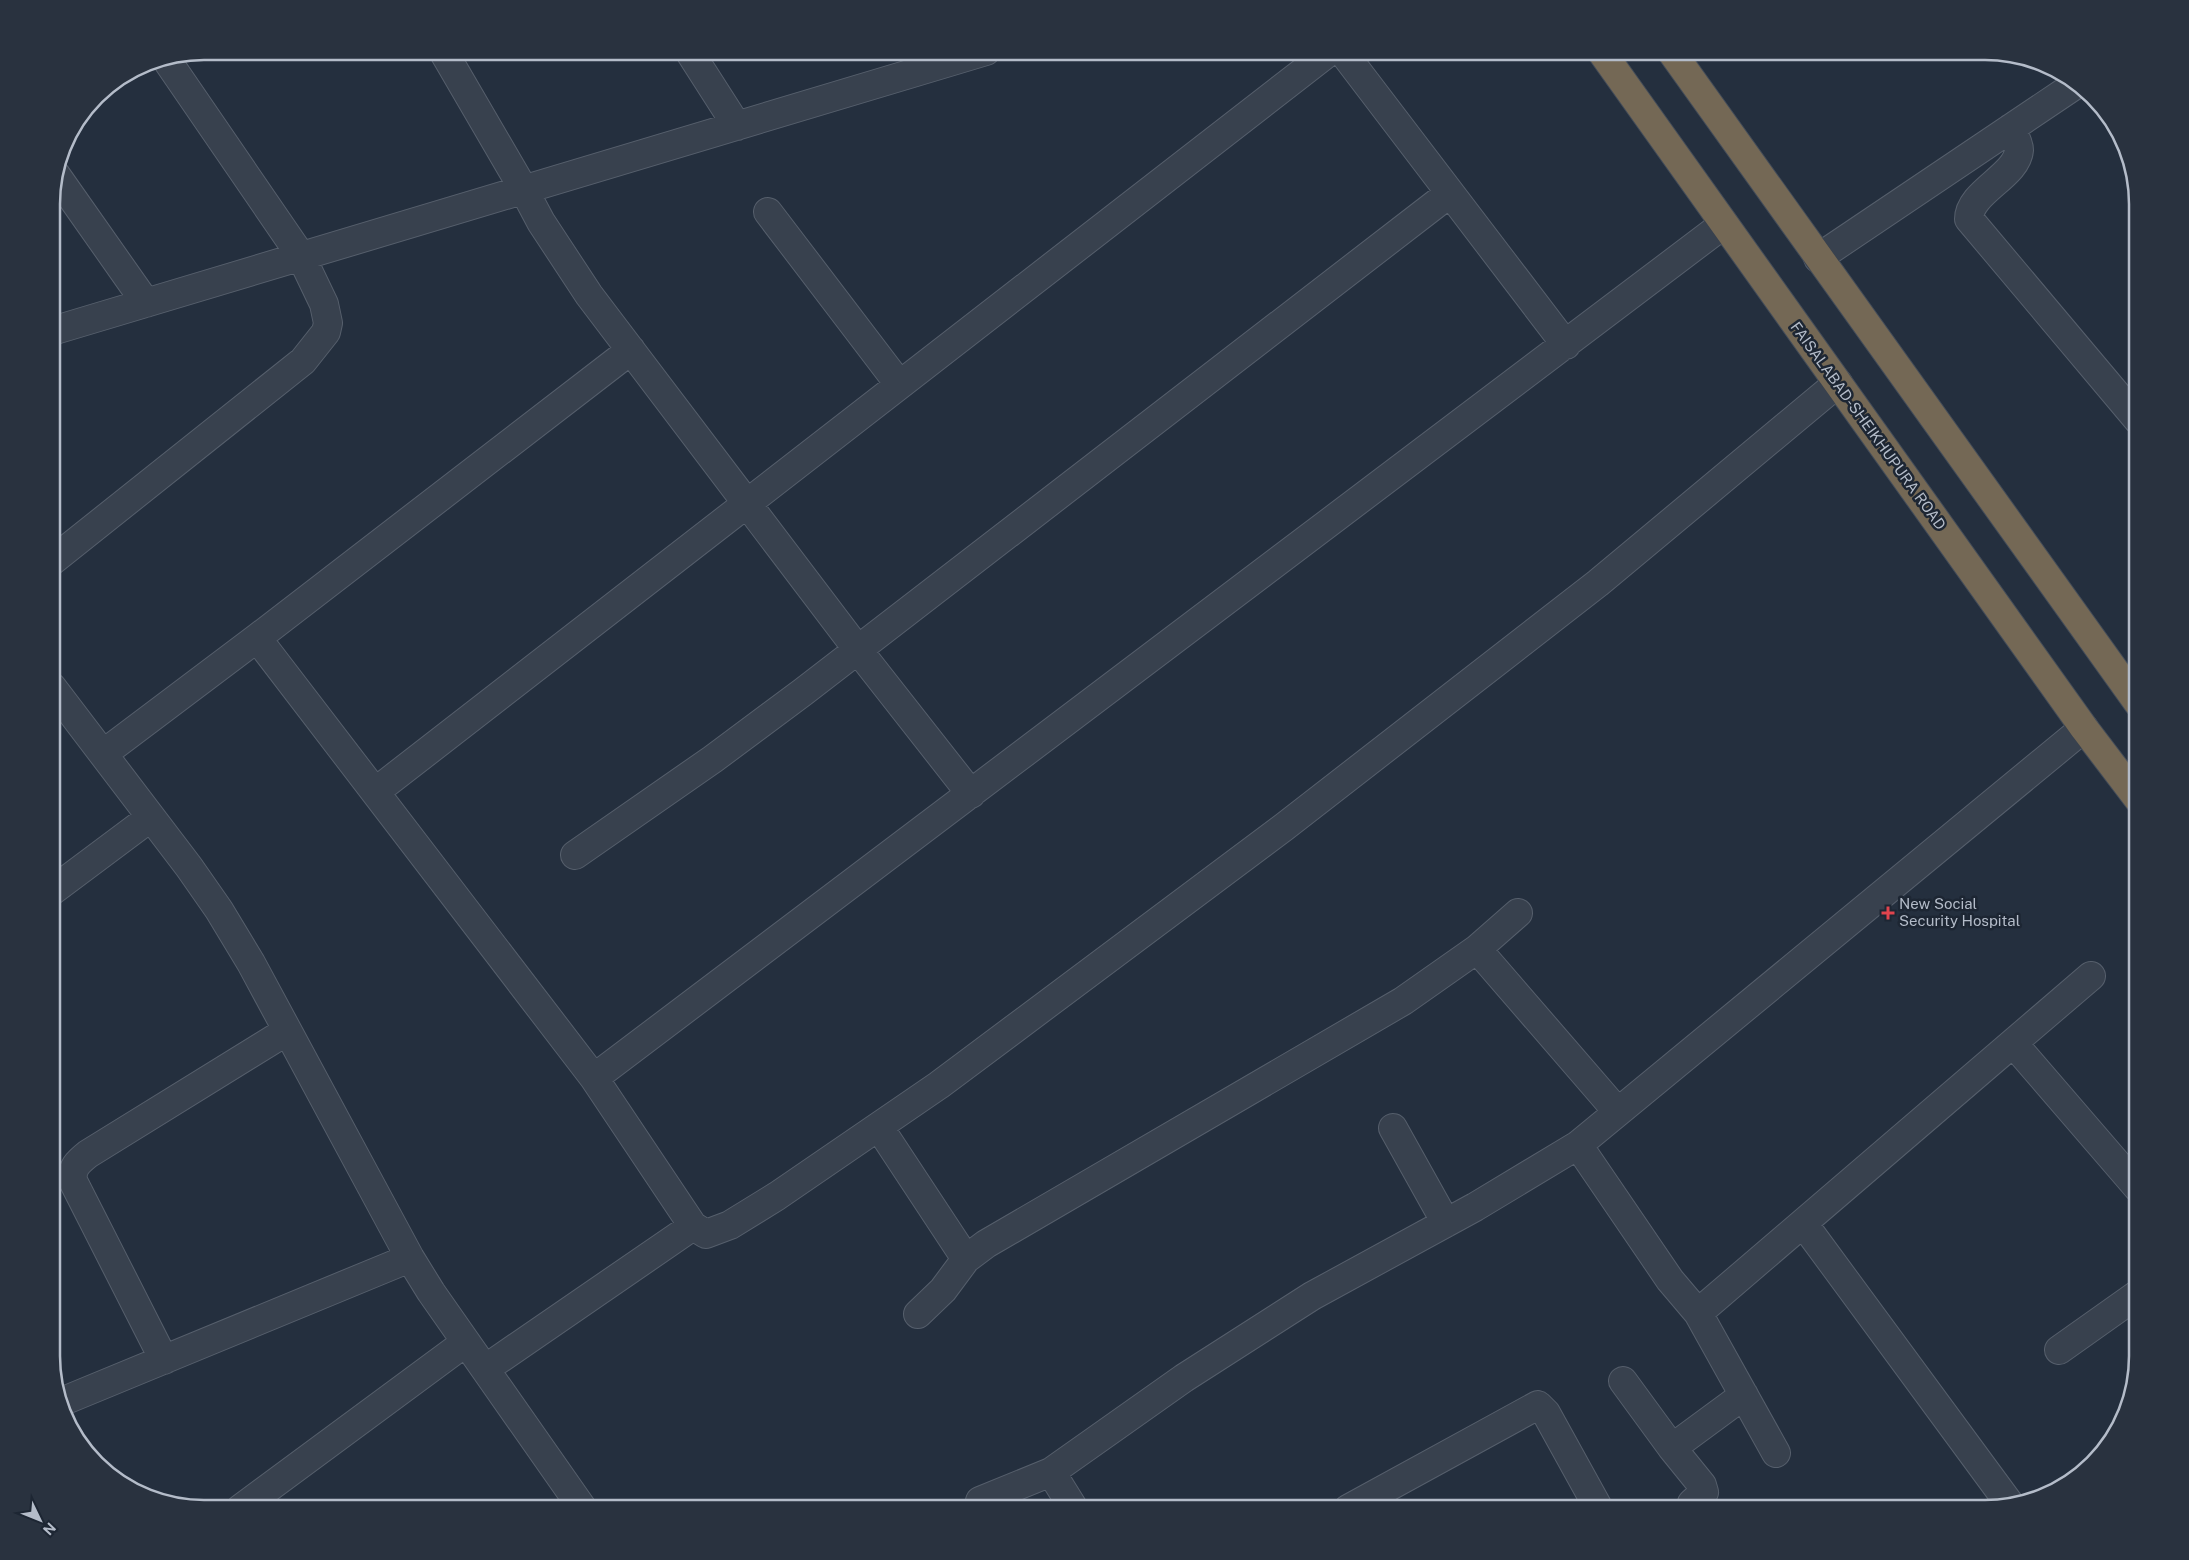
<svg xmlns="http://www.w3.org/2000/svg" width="2189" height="1560" viewBox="0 0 2189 1560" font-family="'Public Sans',sans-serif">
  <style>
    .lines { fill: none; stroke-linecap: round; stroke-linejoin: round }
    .minor-casing { stroke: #565f6c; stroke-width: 30 }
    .highway-casing { stroke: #434c59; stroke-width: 30 }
    .minor { stroke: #38414e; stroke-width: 28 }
    .highway { stroke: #746855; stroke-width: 28 }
    .health-dot { fill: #e0444e; stroke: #1d2633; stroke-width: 2 }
    .labels { text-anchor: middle; stroke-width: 5; stroke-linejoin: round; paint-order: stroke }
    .street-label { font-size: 15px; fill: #b4bcc9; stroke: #1d2633 }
    .poi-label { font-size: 15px; fill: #b4bcc9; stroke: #1d2633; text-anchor: start }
    .rim { fill: none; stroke: #b4bcc9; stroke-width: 2.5 }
  </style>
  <rect width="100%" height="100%" fill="#242f3e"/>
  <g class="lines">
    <defs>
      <path id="minor" d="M443,51L524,190L541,222L589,295L858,650L971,794
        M689,51L737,126
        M1342,51L1566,345
        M2011,128C2014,134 2019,143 2019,150C2017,176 1969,192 1969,219L2138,420
        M56,175L146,303
        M768,212L899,384
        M1818,258L2078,83
        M52,331L986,51
        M52,561L303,361L326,332L328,323L324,304L301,256L166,59
        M257,638L594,1078L693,1226L706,1234L730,1225L777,1196L939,1085L1284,827L1598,583L1838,383
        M52,687L189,867L219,910L251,963L410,1258L431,1292L583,1509
        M103,754L257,638L631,350
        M375,792L1330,51
        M575,855L713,759L803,692L1450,193
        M52,891L151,817
        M1477,949L1617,1111
        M2013,1043L2138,1188
        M594,1078L1724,224
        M879,1127L966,1259
        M1393,1128L1446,1223
        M1578,1145L1670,1280L1698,1313L1776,1453
        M1803,1223L2009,1503
        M1698,1313L2091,976
        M918,1314L943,1290L966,1259L986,1244L1403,1001L1477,949L1518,913
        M2059,1350L2138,1294
        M164,1360L73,1181C71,1168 78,1162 88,1154L287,1031
        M485,1369L693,1226
        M1623,1381L1672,1448L1702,1485L1704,1492L1692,1503L1693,1509
        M61,1402L410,1258
        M1672,1448L1744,1395
        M1051,1472L1074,1509
        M980,1501L1051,1472L1184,1378L1312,1296L1475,1207L1578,1145L2084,728
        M240,1509L466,1342
        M1348,1509L1538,1405L1546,1413L1599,1509"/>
      <path id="highway" d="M1601,51L2084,728L2138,799
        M1671,51L2138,703"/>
    </defs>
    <!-- minor casing -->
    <use href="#minor" class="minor-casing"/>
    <!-- highway casing -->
    <use href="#highway" class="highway-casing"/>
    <!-- minor -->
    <use href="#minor" class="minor"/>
    <!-- highway -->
    <use href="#highway" class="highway"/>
  </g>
  <!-- markers -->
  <path class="health-dot" d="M1885.5 905.5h5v5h5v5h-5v5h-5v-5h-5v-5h5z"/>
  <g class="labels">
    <!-- street labels -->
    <g class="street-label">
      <text transform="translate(1868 426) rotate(54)" y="5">FAISALABAD-SHEIKHUPURA ROAD</text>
    </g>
    <!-- poi labels -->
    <g class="poi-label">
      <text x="1899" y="909">New Social<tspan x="1899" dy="17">Security Hospital</tspan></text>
    </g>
  </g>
  <!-- crop -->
  <path d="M0 0H2189V1560H0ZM204 60H1985A144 144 0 0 1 2129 204V1356A144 144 0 0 1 1985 1500H204A144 144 0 0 1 60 1356V204A144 144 0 0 1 204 60Z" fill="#29323f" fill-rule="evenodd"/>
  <path class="rim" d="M204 60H1985A144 144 0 0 1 2129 204V1356A144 144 0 0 1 1985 1500H204A144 144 0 0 1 60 1356V204A144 144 0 0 1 204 60Z"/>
  <!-- north arrow -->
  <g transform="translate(40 1520) rotate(133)" stroke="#1d2633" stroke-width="4" paint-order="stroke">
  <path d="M0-4L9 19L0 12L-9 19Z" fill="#b4bcc9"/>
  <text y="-8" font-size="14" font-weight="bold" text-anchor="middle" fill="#b4bcc9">N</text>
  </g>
</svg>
